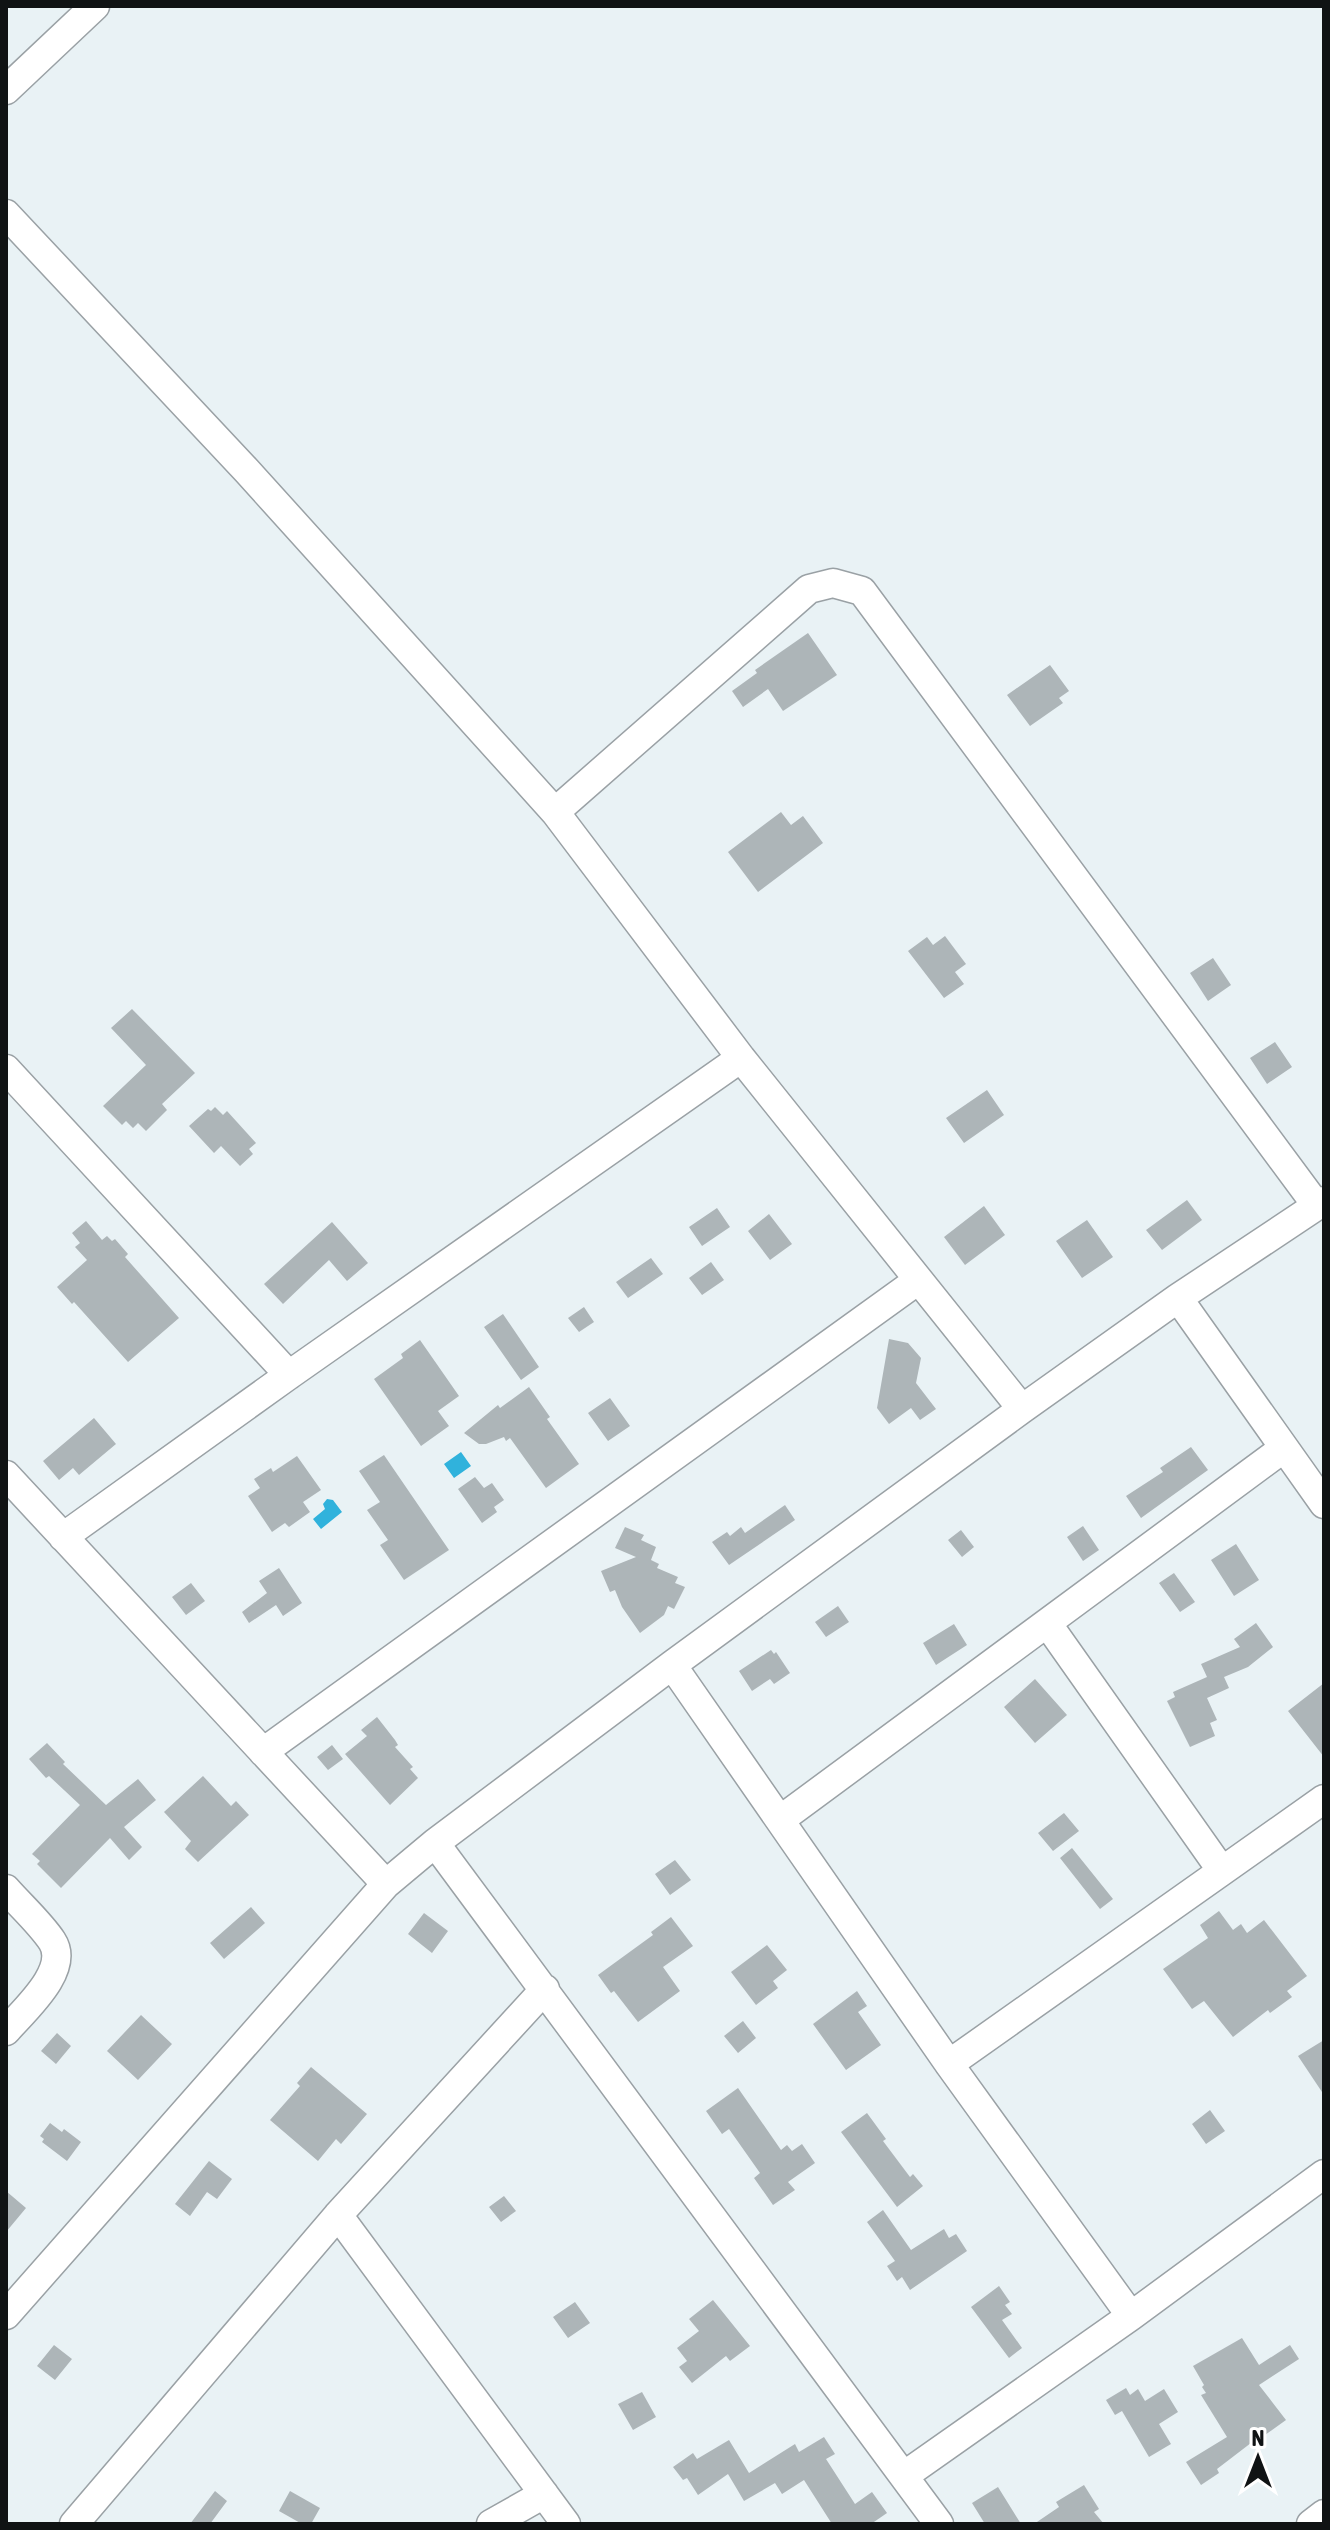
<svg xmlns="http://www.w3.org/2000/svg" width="1330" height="2530" viewBox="0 0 1330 2530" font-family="'Asap Condensed',sans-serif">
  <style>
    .water { fill: #30b2dc }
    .building { fill: #adb5b8 }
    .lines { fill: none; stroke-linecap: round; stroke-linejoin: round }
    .minor-casing { stroke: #9aa1a5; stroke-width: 31 }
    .minor { stroke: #fff; stroke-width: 28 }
  </style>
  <rect width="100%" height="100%" fill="#e9f2f5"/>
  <!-- water -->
  <path class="water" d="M461,1452L471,1466L454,1478L444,1464Z
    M327,1499L333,1500L342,1512L321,1529L313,1519L325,1509L323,1504Z"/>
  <!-- building -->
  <path class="building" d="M808,633L837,675L783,711L768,689L743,707L732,691L757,673L755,670Z
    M1050,665L1069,691L1059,698L1063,703L1030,726L1007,695Z
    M781,812L791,825L803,816L823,843L758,892L728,852Z
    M945,936L966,964L955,972L964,984L944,998L908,951L927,937L933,945Z
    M1213,958L1231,985L1208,1001L1190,973Z
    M132,1009L195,1073L162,1104L167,1110L146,1131L138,1123L133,1128L126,1121L122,1125L103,1106L146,1065L111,1028Z
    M1275,1042L1292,1067L1267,1084L1250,1058Z
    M987,1090L1004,1115L964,1143L946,1118Z
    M215,1107L223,1115L227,1111L256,1143L249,1149L253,1154L240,1166L221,1146L214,1153L189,1126L208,1109L211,1111Z
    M1187,1200L1202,1220L1162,1250L1146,1230Z
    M984,1206L1005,1235L965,1265L944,1237Z
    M717,1208L730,1227L702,1246L689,1227Z
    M769,1214L792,1244L770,1260L748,1231Z
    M1087,1220L1113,1257L1082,1278L1056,1241Z
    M86,1221L102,1240L107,1236L112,1241L115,1239L128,1254L125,1257L179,1318L128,1362L74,1302L72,1304L57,1287L87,1260L75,1247L80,1243L72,1233Z
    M332,1222L368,1263L347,1281L329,1260L283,1304L264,1284Z
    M651,1258L663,1274L628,1298L616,1282Z
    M711,1262L724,1280L702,1295L689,1278Z
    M584,1307L594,1322L579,1332L568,1318Z
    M503,1314L539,1367L521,1380L484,1327Z
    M889,1339L908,1343L921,1358L916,1383L936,1409L920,1420L911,1408L889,1424L877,1408Z
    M420,1340L459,1396L438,1411L449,1426L421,1446L374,1379L403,1358L401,1354Z
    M529,1387L550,1417L547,1419L579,1464L546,1488L510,1438L506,1441L504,1437L486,1444H479L464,1433L498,1405L500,1408Z
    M610,1398L630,1426L608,1441L588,1413Z
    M94,1418L116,1444L79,1475L73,1468L59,1480L43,1461Z
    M1191,1447L1208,1470L1141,1518L1126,1496L1163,1472L1160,1468Z
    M384,1455L449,1550L404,1580L380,1545L388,1540L367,1510L380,1502L359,1471Z
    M297,1456L321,1490L303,1502L310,1512L289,1527L285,1523L272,1532L248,1496L260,1488L254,1479L271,1468L273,1472Z
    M475,1477L484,1488L492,1483L504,1500L494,1507L497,1512L482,1523L458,1489Z
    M785,1505L795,1520L729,1565L712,1542L727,1532L730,1536L741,1527L745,1533Z
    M1083,1526L1099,1550L1083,1561L1067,1537Z
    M625,1527L644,1535L641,1540L656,1547L651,1560L659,1564L657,1568L678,1577L675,1583L685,1587L674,1609L668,1606L664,1615L640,1633L622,1607L615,1590L610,1592L601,1571L636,1557L615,1548Z
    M961,1530L974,1547L962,1557L948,1540Z
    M1236,1544L1259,1580L1234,1596L1211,1560Z
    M279,1568L302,1603L283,1616L276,1605L249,1623L242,1612L267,1593L259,1581Z
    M1174,1573L1195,1602L1180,1612L1159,1583Z
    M191,1583L205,1601L186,1615L172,1597Z
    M838,1606L849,1622L826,1637L815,1622Z
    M1256,1623L1273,1647L1248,1667L1224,1677L1229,1688L1207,1698L1217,1720L1210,1723L1215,1736L1190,1747L1167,1701L1175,1697L1173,1692L1207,1677L1201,1664L1240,1647L1234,1639Z
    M954,1624L967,1645L936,1665L923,1643Z
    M771,1650L774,1654L776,1652L790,1673L774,1684L770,1679L752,1691L739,1671Z
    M1035,1679L1067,1715L1035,1743L1004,1707Z
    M1324,1683V1757L1288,1711Z
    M377,1717L395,1740L398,1745L395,1747L413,1767L410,1769L418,1778L390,1805L345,1754L367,1736L361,1730Z
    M47,1743L65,1762L63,1764L106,1805L138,1779L156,1800L124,1827L142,1847L129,1860L110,1838L61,1888L37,1864L40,1861L32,1854L80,1805L49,1776L46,1778L29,1759Z
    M332,1745L343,1759L328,1770L317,1757Z
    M203,1776L231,1806L236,1801L249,1815L198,1862L185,1849L191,1841L164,1812Z
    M1064,1813L1079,1831L1053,1851L1038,1833Z
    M1072,1848L1113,1899L1100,1909L1060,1858Z
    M675,1860L691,1880L670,1895L655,1874Z
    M251,1907L265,1923L224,1959L210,1943Z
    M1219,1911L1233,1930L1241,1924L1247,1933L1264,1920L1307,1976L1287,1991L1292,1997L1270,2013L1268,2010L1233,2037L1204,2001L1192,2009L1163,1969L1208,1938L1200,1925Z
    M424,1913L448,1931L432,1953L408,1934Z
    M671,1917L693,1946L663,1967L680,1991L638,2022L614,1991L611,1993L598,1975L653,1935L651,1932Z
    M767,1945L787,1970L773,1981L778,1988L756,2005L731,1972Z
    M857,1991L867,2006L858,2012L881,2045L846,2070L813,2024Z
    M141,2015L172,2044L138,2080L107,2051Z
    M743,2021L756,2038L738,2053L724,2036Z
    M57,2033L71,2046L56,2064L41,2051Z
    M1324,2040V2095L1298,2056Z
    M311,2067L367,2114L341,2144L336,2139L318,2161L270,2120L300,2086L297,2083Z
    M738,2088L781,2150L787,2145L792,2151L802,2144L815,2163L788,2182L795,2190L773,2205L754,2178L760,2173L729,2129L722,2134L706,2111Z
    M1210,2110L1225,2131L1206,2144L1192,2124Z
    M867,2113L886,2139L883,2141L910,2177L913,2174L923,2186L897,2207L841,2132Z
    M50,2123L62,2132L64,2129L81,2142L67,2161L42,2142L44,2139L40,2136Z
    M209,2161L232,2179L217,2199L207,2192L190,2216L175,2204Z
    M6,2191L26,2208L6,2232Z
    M504,2196L516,2211L501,2222L489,2207Z
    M883,2210L911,2250L944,2229L949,2238L956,2234L967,2251L910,2290L902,2277L897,2281L887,2266L895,2261L867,2222Z
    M999,2286L1010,2302L1005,2305L1012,2314L1002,2320L1022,2348L1009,2358L971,2307Z
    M713,2300L750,2346L730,2361L726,2356L692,2383L679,2367L687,2361L677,2348L699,2331L689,2319Z
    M575,2302L590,2323L568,2338L553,2317Z
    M1242,2338L1259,2365L1290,2345L1299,2359L1259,2385L1286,2420L1265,2435L1264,2433L1217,2469L1219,2473L1201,2485L1186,2462L1227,2437L1201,2395L1206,2393L1202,2387L1204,2385L1193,2366Z
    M54,2345L72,2359L55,2380L37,2366Z
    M1126,2388L1130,2395L1138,2389L1145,2401L1164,2389L1178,2412L1159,2424L1171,2444L1149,2457L1122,2411L1115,2415L1106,2400Z
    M642,2392L656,2417L633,2430L618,2404Z
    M824,2437L835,2454L826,2459L855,2504L872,2492L887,2513L871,2524H832L804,2480L782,2494L775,2483L744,2501L728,2474L698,2495L687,2478L683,2480L673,2467L693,2453L697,2459L729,2440L749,2473L795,2444L799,2452Z
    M1084,2485L1099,2509L1094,2512L1104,2524H1034L1059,2507L1056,2502Z
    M998,2487L1021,2524H985L972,2503Z
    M215,2491L227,2501L210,2524H190Z
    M290,2491L320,2508L311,2524H302L279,2511Z"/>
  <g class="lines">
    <defs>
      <path id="minor" d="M6,90L95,6
        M6,214L247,471L555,812
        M6,1069L289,1375
        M1178,1298L1324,1504
        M1022,1409L741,1058L555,812L809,589L833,583L862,591L1317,1206
        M6,1475L386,1884
        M63,1537L289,1375L741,1058
        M1047,1623L1222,1871
        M672,1665L949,2064L1131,2316
        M263,1752L917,1281
        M780,1820L1284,1448
        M435,1843L939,2524
        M6,1889C21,1906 40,1923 52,1941C71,1970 23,2011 6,2031
        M949,2064L1324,1799
        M338,2215L566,2524
        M6,2315L386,1884L435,1843L672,1665L1022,1409L1178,1298L1324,1201
        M905,2475L1131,2316L1324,2174
        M74,2524L338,2215L545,1989
        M491,2524L544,2494
        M1311,2524L1324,2514"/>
    </defs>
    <!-- minor casing -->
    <use href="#minor" class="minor-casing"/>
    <!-- minor -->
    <use href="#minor" class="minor"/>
  </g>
  <!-- border -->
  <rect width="1330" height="2530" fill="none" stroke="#101314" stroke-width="16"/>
  <!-- north arrow -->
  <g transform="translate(1258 2458)" stroke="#ffffff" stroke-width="6" paint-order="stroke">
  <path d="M0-6L14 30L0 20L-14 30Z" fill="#101314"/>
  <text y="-12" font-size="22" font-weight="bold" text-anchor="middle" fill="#101314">N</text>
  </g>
</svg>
